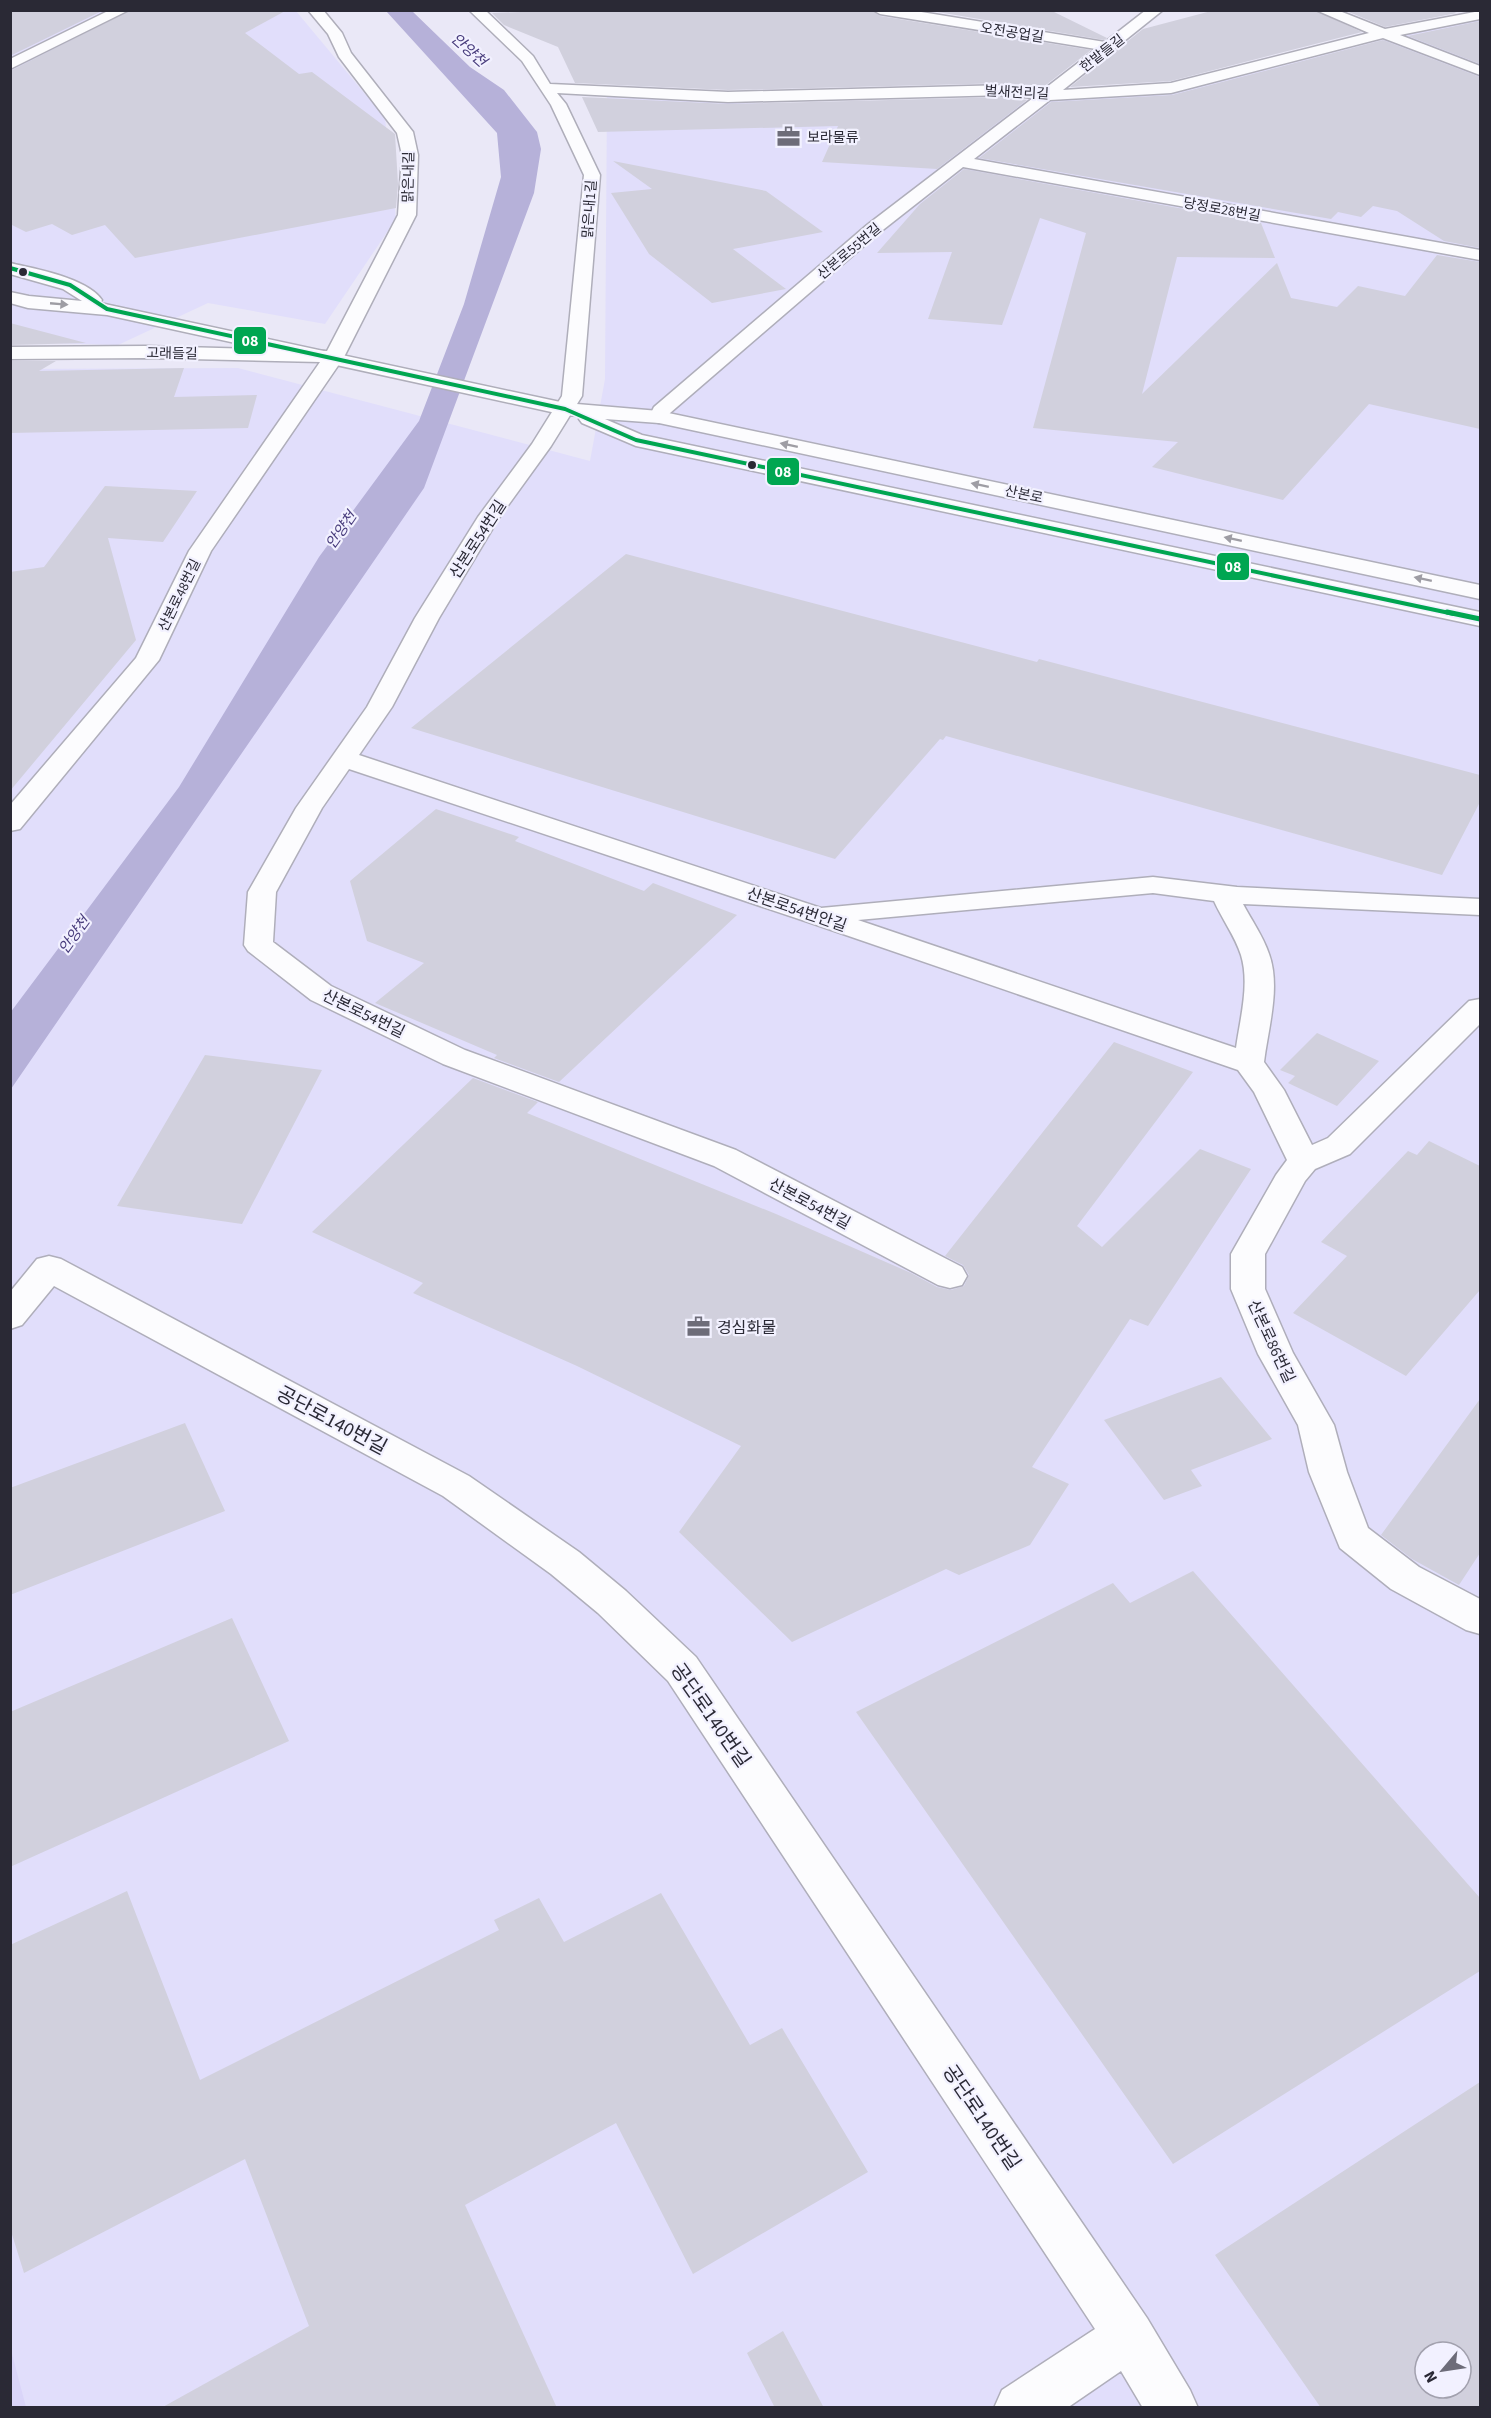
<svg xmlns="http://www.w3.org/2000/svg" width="1491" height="2418" viewBox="0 0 1491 2418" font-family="'Source Sans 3','Noto Sans KR',sans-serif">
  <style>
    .built { fill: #e1defb; fill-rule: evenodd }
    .green { fill: #dad5f9 }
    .water { fill: #b6b1d9 }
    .building { fill: #d1d0dd; fill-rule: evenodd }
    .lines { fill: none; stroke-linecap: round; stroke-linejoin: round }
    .street-casing { stroke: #afaeba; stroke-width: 3 }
    .secondary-casing { stroke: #afaeba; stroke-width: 3 }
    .street { fill: #fcfcfe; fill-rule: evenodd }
    .secondary { fill: #fcfcfe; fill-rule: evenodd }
    .bus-1-far1-casing { stroke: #f2f1ff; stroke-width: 7 }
    .bus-1-casing { stroke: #f2f1ff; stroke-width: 9 }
    .bus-1-far1 { stroke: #00a651; stroke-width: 4 }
    .bus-1 { stroke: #00a651; stroke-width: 5 }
    .oneway { fill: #9e9da4 }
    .bus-dot { fill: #2a2935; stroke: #f2f1ff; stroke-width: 2 }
    .labels { text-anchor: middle; stroke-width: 4.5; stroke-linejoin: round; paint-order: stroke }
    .far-street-label { font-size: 14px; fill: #2a2935; stroke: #f2f1ff }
    .far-poi-label { font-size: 14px; fill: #2a2935; stroke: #f2f1ff; text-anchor: start }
    .far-water-label { font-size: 15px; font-style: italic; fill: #493d7d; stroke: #f2f1ff }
    .street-label { font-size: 16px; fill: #2a2935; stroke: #f2f1ff }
    .poi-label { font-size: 16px; fill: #2a2935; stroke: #f2f1ff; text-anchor: start }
    .near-street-label { font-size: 20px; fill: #2a2935; stroke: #f2f1ff }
    .line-badge { stroke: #f2f1ff; stroke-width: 2 }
    .badge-label { font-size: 16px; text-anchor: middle; font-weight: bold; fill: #fff }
  </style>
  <rect width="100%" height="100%" fill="#eae8f7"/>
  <!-- built -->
  <path class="built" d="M11,11H296L385,118L396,219L325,324L208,303L118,345L11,342Z
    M1480,18V2407H11L10,369L238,368L590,461L605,379L607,95L865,109L1004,104L1178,92L1434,27ZM1425,2352H1461V2388H1425Z"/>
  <!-- green -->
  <path class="green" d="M10,2350H11L26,2407H11Z"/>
  <!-- water -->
  <path class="water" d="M386,11H412L470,67L504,90L537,132L541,149L534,193L424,488L11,1089L10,1013L179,787L319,557L419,421L464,304L501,177L497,133Z"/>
  <!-- building -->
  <path class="building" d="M56,10H104L10,56V12Z
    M131,10H287L245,33L299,74L312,72L395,134L398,184L396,208L135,258L105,225L72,235L52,224L26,232L10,224V71Z
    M572,10H871L880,16L1091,50L1042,88L1008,83L728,90L575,83L558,47L504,25L492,13Z
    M926,10H1050L1107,38L1104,40Z
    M1215,10H1314L1362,32L1171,81L1070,87L1143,29Z
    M1344,10H1449L1457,13L1385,27Z
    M1480,21V64L1408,36Z
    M1383,40L1480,77V248L1444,241L1397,211L1373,206L1361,217L1338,212L1331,219L979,158L1051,102L1172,95Z
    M582,97L728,104L1008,97L1027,100L937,169L822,162L838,126L598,132Z
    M613,161L766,191L823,232L733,249L786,289L712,303L649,254L611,193L652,189Z
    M964,169L1261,223L1275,258L1177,257L1142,394L1277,263L1291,298L1337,307L1358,286L1405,296L1437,255L1480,262V429L1369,404L1283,500L1152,467L1178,442L1033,428L1086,233L1040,218L1002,325L928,319L952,252L877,253L920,204Z
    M10,323L86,343L10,345Z
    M10,361H56L39,371L184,368L174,397L257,395L248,428L10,433Z
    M105,486L197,491L163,542L108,538L136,640L10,791V572L44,567Z
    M626,554L1037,662L1039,659L1480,775V802L1442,875L946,736L943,740L940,739L835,859L411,728Z
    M436,809L519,837L515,841L644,891L653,883L737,915L559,1082L494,1058L497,1055L375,1003L424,963L367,941L350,881Z
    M1317,1033L1379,1061L1337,1106L1288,1083L1295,1076L1280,1070Z
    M1114,1042L1193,1072L1077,1226L1102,1247L1200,1149L1251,1169L1148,1326L1130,1319L1032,1467L1069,1484L1030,1545L959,1575L946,1569L792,1642L679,1532L741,1446L577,1366L413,1293L423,1283L312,1232L473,1078L538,1102L527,1113L776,1214L911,1273L937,1287L951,1290L964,1286L969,1275L963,1265L945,1256Z
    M205,1055L322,1070L242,1224L117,1206Z
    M1429,1141L1480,1166V1290L1406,1376L1293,1313L1347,1256L1321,1242L1408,1151L1417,1155Z
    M1221,1377L1272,1439L1191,1470L1202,1486L1164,1500L1104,1420Z
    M1480,1399V1553L1459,1585L1412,1559L1381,1535Z
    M185,1423L225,1511L10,1595V1488Z
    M1193,1571L1480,1898V1971L1173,2164L856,1712L1113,1583L1130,1603Z
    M232,1618L289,1741L10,1867V1712Z
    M127,1891L200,2080L499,1930L494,1920L539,1898L564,1942L661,1893L750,2045L782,2028L868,2172L693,2274L616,2123L465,2205L557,2408H161L309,2326L245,2159L24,2273L10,2228V1945Z
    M1480,2082V2408H1321L1215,2255ZM1425,2352H1461V2388H1425Z
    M783,2331L824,2408H775L747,2353Z"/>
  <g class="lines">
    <defs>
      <path id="street" d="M110,10H129L10,69V59Z
        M308,10H323L342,33L351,53L413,132L418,155L416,215L344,357L211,551L159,660L20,829L10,831V805L136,658L189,551L320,362L145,358L10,359V347L145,346L327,351L398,215L402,155L397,133L339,57L328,34Z
        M469,10H485L533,56L550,84L728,92L1008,85L1043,90L1096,49L880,14L873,10H909L1105,42L1146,10H1163L1063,90L1171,83L1369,33L1316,10H1337L1385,29L1480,11V19L1400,35L1480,66V75L1383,38L1171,93L1050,100L974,159L1480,250V260L963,167L879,233L670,413L666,421L659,423L652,421L649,417L654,407L867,225L1033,98L1008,95L728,102L557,93L566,104L600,175L582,396L551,446L499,518L439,618L392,707L359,755L821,908L1153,877L1237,887L1480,899V915L1243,904C1252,921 1263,936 1269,954C1281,987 1268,1029 1264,1062L1284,1090L1312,1145L1328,1138L1469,1001L1480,999V1024L1350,1154L1315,1169L1305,1181L1265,1254V1289L1293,1353L1334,1425L1347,1472L1368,1528L1419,1567L1480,1599V1634L1466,1630L1391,1589L1340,1548L1309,1472L1298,1425L1258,1354L1231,1289V1254L1276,1175L1287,1160L1254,1092L1238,1070L808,922L349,769L322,808L276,892L273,942L331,986L465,1050L736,1150L962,1267L967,1276L962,1285L950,1288L938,1285L714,1166L443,1064L311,1000L248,951L244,945L248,892L296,808L367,707L415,618L478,517L532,444L562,396L584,175L551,105L522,61ZM1153,893L1214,901C1222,919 1235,936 1241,955C1250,984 1240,1019 1236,1048L858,920Z
        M49,1256L61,1259L469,1476L579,1552L626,1591L696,1657L1147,2318L1190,2390L1198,2408H1143L1121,2371L1067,2408H994L1002,2390L1095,2329L668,1681L598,1613L551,1574L443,1496L54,1286L22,1325L10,1329V1292L37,1259Z"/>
      <path id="secondary" d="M10,263C36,269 87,278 102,300L100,303L565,403L659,411L1480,585V599L659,423L605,419L642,435L1480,612V626L636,446L582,423L579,419L581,416L565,415L107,315L28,308L10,303V292L29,296L82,301L63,289L10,274Z"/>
    </defs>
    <!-- street casing -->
    <use href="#street" class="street-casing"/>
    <!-- secondary casing -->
    <use href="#secondary" class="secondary-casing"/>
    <!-- street -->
    <use href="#street" class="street"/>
    <!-- secondary -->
    <use href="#secondary" class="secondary"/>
    <defs>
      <path id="bus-1-far1" d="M10,268L70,285L107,309L565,409L636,440L1454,614"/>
      <path id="bus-1" d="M1447,612L1480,619"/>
    </defs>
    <!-- bus-1-far1 casing -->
    <use href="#bus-1-far1" class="bus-1-far1-casing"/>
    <!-- bus-1 casing -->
    <use href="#bus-1" class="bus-1-casing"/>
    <!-- bus-1-far1 -->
    <use href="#bus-1-far1" class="bus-1-far1"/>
    <!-- bus-1 -->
    <use href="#bus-1" class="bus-1"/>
  </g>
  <!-- one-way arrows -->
  <defs><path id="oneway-solid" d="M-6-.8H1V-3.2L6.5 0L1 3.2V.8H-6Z" transform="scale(1.5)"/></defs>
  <g class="oneway">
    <use href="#oneway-solid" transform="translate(59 304) rotate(5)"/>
    <use href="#oneway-solid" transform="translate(789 445) rotate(-168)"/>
    <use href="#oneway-solid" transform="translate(980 485) rotate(-168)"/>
    <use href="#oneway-solid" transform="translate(1233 539) rotate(-168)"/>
    <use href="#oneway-solid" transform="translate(1423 579) rotate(-168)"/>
  </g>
  <!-- icons -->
  <defs>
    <symbol id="office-bare" viewBox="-9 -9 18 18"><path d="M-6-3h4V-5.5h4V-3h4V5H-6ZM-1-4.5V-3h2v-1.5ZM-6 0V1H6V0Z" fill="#6d6c79" stroke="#f2f1ff" stroke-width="2.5" paint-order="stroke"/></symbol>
  </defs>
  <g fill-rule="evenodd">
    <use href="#office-bare" x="772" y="120" width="33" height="33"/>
    <use href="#office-bare" x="682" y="1310" width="33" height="33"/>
  </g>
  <!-- markers -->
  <g class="bus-dot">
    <circle cx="23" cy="272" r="5"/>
    <circle cx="752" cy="465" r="5"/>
  </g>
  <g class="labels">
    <!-- far-street labels -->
    <g class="far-street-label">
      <text transform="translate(1012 32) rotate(9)" y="5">오전공업길</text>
      <text transform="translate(1102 53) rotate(-38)" y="5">한밭들길</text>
      <text transform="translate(1017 92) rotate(3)" y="5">벌새전리길</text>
      <text transform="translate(408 177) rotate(-89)" y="5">맑은내길</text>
      <text transform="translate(589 209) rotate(-86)" y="5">맑은내1길</text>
      <text transform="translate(1222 209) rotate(10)" y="5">당정로28번길</text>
      <text transform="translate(849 251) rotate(-40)" y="5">산본로55번길</text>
      <text transform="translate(172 353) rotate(1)" y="5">고래들길</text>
      <text transform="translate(1024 494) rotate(12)" y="5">산본로</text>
      <text transform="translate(179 595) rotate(-64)" y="5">산본로48번길</text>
    </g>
    <!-- far-poi labels -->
    <g class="far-poi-label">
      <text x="807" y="142">보라물류</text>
    </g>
    <!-- far-water labels -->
    <g class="far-water-label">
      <text transform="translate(469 50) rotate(42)" y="5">안양천</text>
      <text transform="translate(341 530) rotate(-55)" y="5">안양천</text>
      <text transform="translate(74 935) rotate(-54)" y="5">안양천</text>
    </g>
    <!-- street labels -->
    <g class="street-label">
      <text transform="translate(477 539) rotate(-57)" y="6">산본로54번길</text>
      <text transform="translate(797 909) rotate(19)" y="6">산본로54번안길</text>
      <text transform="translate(364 1013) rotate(26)" y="6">산본로54번길</text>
      <text transform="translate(810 1203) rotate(28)" y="6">산본로54번길</text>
      <text transform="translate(1272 1341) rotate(65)" y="6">산본로86번길</text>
    </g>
    <!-- poi labels -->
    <g class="poi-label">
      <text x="717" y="1333">경심화물</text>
    </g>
    <!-- near-street labels -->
    <g class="near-street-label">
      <text transform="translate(332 1420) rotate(28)" y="7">공단로140번길</text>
      <text transform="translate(711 1715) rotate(55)" y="7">공단로140번길</text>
      <text transform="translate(982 2117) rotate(56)" y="7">공단로140번길</text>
    </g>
  </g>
  <g class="line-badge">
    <rect x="233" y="326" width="34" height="29" rx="6" fill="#00a651"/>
    <rect x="766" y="457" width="34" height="29" rx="6" fill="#00a651"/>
    <rect x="1216" y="552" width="34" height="29" rx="6" fill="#00a651"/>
  </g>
  <g class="badge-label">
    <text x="250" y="346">08</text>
    <text x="783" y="477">08</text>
    <text x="1233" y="572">08</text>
  </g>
  <!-- border -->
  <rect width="1491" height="2418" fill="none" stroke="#2a2935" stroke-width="24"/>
  <!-- north arrow -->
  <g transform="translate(1443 2370) rotate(241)"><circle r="28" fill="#f2f1ff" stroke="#a2a1ae" stroke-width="1.5"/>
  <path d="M0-4.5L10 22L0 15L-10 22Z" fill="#6d6c79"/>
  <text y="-9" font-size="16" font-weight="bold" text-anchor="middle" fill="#2a2935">N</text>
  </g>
</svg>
